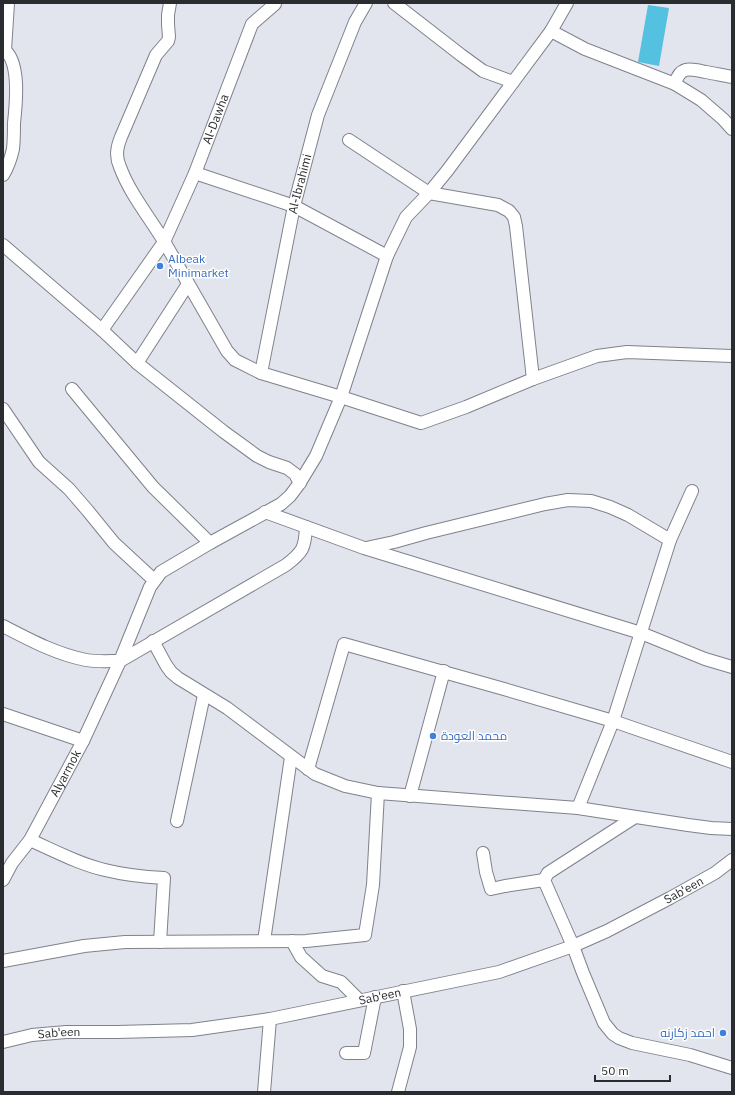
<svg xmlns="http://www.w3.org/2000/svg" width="735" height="1095" viewBox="0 0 735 1095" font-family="'IBM Plex Sans',Cairo,sans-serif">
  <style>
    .water { fill: #55c1e1 }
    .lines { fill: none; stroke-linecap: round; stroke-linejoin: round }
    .minor-casing { stroke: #7f828b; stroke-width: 14 }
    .minor { stroke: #fff; stroke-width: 12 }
    .shop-dot { fill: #3f7fe0; stroke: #fff; stroke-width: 1.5 }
    .labels { text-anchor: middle; stroke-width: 3; stroke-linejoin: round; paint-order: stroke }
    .street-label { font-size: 12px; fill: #2b2c2f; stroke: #fff }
    .shop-label { font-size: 12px; fill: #366cbe; stroke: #fff; text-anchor: start }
  </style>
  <rect width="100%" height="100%" fill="#e2e4ee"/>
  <!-- water -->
  <path class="water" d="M648,5L669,8L659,66L638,62Z"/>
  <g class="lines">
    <defs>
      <g id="minor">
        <path d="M170,3L168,15V24L169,37L168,41L156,55L121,137C117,147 115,156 120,167C130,194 150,218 165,243C186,279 206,315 227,351L235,360L261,373L341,397L421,423L466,407L533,379L597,356L627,352L732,356"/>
        <path d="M394,3L461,55L483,71L513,82"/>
        <path d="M551,31L585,49L675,84L701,100L723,119L732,129"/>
        <path d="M3,49C21,60 16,105 14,123C14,132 14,140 13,149C11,158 8,167 3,175"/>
        <path d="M5,50L8,3"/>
        <path d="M675,84C680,65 691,69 706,72C715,74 723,75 732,77"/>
        <path d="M349,140L429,193L498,205L509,211L514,217L516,226L533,379"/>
        <path d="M195,173L294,206L387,256"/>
        <path d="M3,245L102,330L137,363L224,432L257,456L269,462L287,468L295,474L300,483"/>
        <path id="s1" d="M102,330L164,242L195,173L252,24L275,4V3"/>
        <path d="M137,363L188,284"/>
        <path id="s2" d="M261,373L294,206L318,115L355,22L366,3"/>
        <path d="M72,389L153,487L210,543"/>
        <path d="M3,409L39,462L69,489L88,511L114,543L154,580"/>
        <path d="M265,512L364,548L641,633L705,659L732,667"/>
        <path d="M366,548L394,542L426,533L545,504L568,500L591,501L610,507L628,515L670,540"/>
        <path d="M3,626C30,640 56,654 86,660C97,662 109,661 120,661L150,587L161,572L210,543L281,504L290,496L299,484L316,456L341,397L387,256L406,217L429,193L447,171L551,31L567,3"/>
        <path d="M153,641L166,665L171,672L178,678L227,708L315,774L345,786L378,793L578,808L688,825L711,828L732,829"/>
        <path d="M3,714L83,741"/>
        <path d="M308,769L344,644L504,689L613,721L732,762"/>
        <path d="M410,796L444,671"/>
        <path d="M578,808L613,721L670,540L692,491"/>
        <path d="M635,817L548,873L544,880L573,946L583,973L604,1023L613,1034L619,1038L632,1043L690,1055L732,1068"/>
        <path d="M177,821L204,695"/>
        <path d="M30,840C55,851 79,864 105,870C125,875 144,877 164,878L160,942"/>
        <path d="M483,853L486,872L491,889L505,886L544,880"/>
        <path id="s3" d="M3,880L12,863L30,840L83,741L120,661L286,565C303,552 305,548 306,527"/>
        <path d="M264,941L291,757"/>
        <path d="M292,941L301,957L322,976L341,982L359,1000"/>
        <path d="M3,961L84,946L125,942L306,941L365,935L373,885L378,793"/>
        <path id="s4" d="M3,1042L32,1035L66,1032H117L192,1030L270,1019L499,972L573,946L607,931L670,898L715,873L732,860"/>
        <path d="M346,1053H364L375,997"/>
        <path d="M264,1092L270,1019"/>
        <path d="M398,1092L410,1047V1029L403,991"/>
      </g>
    </defs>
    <!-- minor casing -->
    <use href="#minor" class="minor-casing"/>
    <!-- minor -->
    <use href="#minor" class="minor"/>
  </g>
  <!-- markers -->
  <g class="shop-dot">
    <circle cx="160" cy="266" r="4"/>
    <circle cx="433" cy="736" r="4"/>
    <circle cx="723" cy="1033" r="4"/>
  </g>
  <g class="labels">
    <!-- street labels -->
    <g class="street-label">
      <text dy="4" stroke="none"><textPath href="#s1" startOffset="241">Al-Dawha</textPath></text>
      <text dy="4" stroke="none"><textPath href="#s2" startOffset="193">Al-Ibrahimi</textPath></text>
      <text dy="4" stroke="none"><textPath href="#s3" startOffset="124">Alyarmok</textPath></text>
      <text dy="4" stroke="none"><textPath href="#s4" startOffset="705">Sab'een</textPath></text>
      <text dy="4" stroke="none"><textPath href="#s4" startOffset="381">Sab'een</textPath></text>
      <text dy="4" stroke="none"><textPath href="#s4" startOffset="57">Sab'een</textPath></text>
    </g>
    <!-- shop labels -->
    <g class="shop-label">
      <text x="168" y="263">Albeak<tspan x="168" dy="14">Minimarket</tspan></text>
      <text x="441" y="740">محمد العودة</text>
      <text x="715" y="1037" text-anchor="end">احمد زكارنه</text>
    </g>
  </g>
  <!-- border -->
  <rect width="735" height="1095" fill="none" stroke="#2b2c2f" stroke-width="8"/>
  <!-- scale -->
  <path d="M595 1075v6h75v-6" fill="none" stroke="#2b2c2f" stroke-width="2"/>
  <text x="601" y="1075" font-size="12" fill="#2b2c2f" stroke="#ffffff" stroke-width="3" paint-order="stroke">50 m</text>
</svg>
